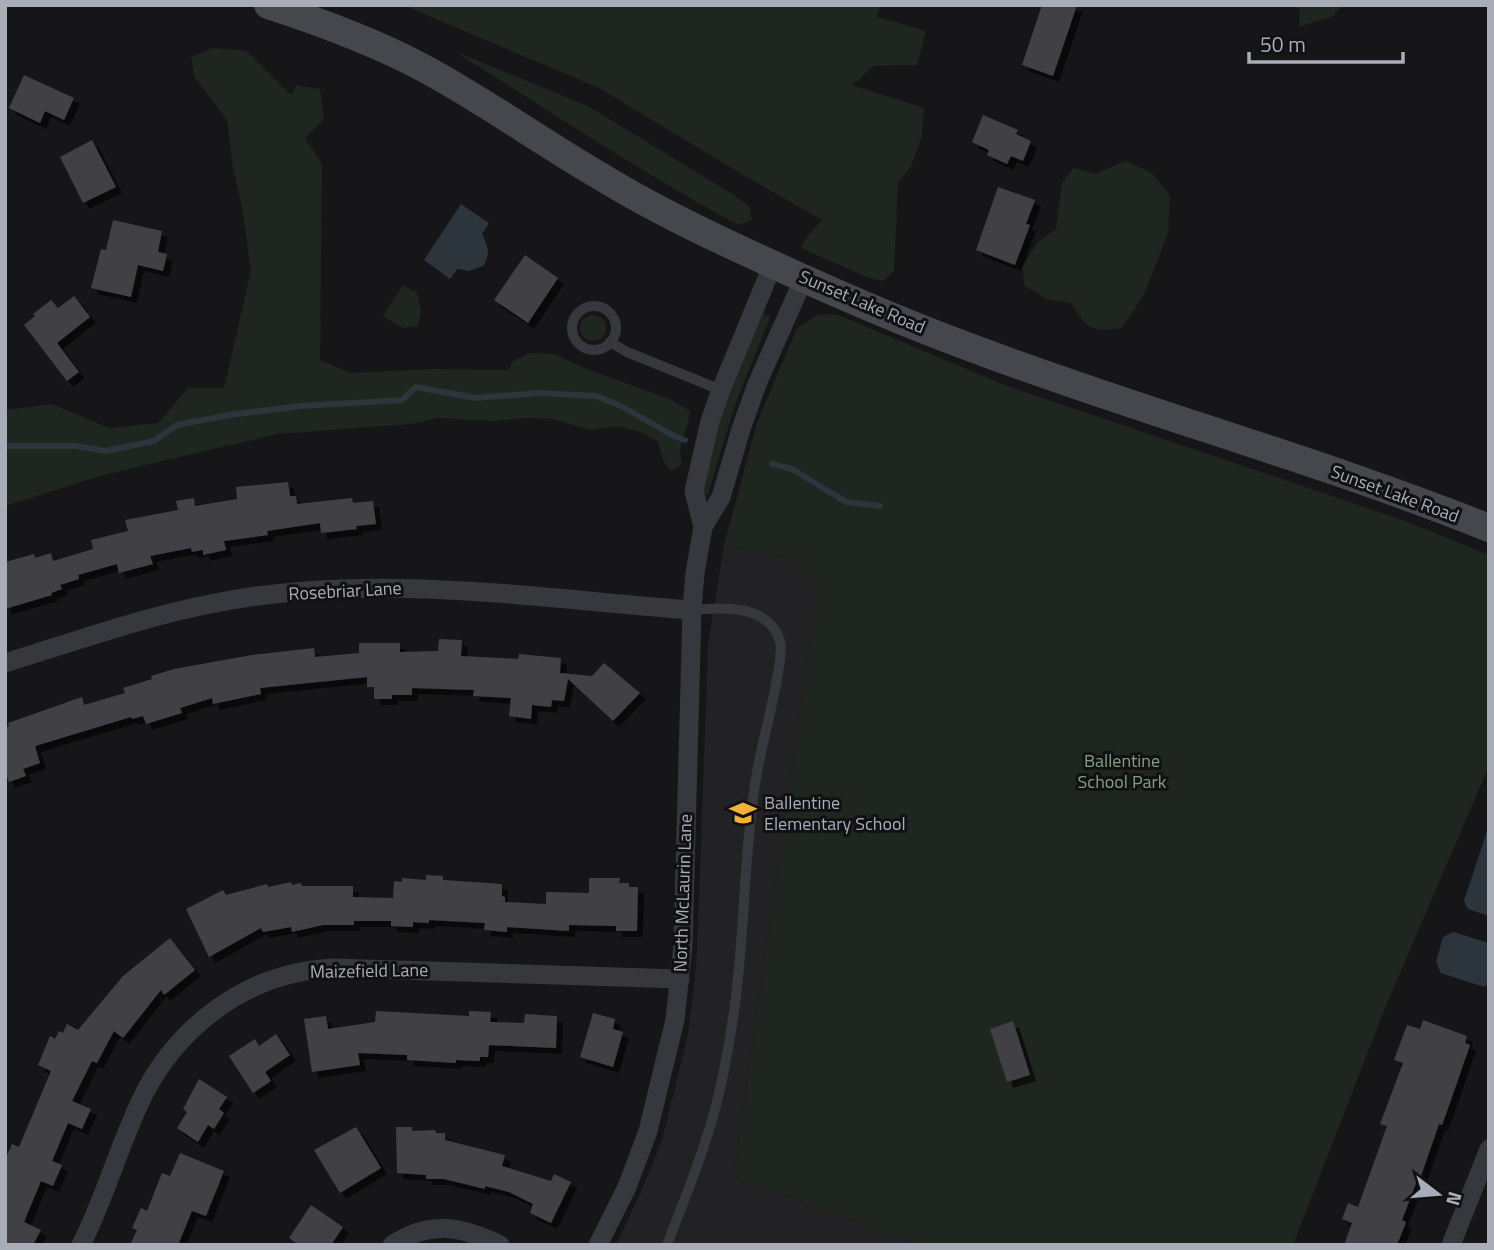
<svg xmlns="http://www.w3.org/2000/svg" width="1494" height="1250" viewBox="0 0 1494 1250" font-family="'Titillium Web',sans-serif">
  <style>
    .built { fill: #222225 }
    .green { fill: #1e261f }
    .water { fill: #2c353c }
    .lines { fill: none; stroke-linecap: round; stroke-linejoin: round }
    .stream { stroke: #2c353c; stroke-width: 6 }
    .building { fill: #404145; filter: url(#shadow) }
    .service { stroke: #37383d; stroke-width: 10 }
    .minor { stroke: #37383d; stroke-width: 19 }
    .secondary { stroke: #45474d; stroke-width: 28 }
    .labels { text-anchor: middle; stroke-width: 6; stroke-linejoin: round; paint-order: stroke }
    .street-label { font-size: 18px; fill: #a8adb8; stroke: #111113 }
    .park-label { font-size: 18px; fill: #7fa381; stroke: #111113 }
    .poi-label { font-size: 18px; fill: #a8adb8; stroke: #111113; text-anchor: start }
  </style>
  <defs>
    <filter id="shadow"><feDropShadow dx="6" dy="6" stdDeviation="0" flood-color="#0009"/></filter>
  </defs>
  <rect width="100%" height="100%" fill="#161618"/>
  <!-- built -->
  <path class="built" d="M724,545L793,558L817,590L734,1176L913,1243V1245H616L640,1194L662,1140L688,1034L696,967L699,900L708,644Z"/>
  <!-- green -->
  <path class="green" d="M403,5H881L877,17L926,31L917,65L874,66L852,85L924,108L922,136L911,167L898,182L894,271L883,281L869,278L801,248L805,239L822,220L745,176L599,88Z
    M1289,5H1343L1333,16L1299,27L1300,9Z
    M212,48L247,51L291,95L296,85L320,89L324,119L305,138L322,164L320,360L350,373L432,369L509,370L513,361L530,353L554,354L589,370L670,399L690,411C688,432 676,443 682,464L671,471L663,460L658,442L641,432L617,426L591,430L553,419L527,418L494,421L436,418L411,424L277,434L103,475L5,506V410L52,404L109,428L158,423L188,388H224L251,271L242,207L233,168L227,120L195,78L191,57Z
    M454,51L588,106L734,195L750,207L752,220L738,225C641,172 548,110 454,51Z
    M1125,161L1152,173L1170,196L1168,233L1144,295L1122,328C1091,333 1087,328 1071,303L1048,300L1025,286L1022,268L1037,243L1056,229L1062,183L1073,168L1096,174Z
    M403,285L417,293L421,309L418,326L403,328L383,316Z
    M763,314L769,316V320L735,405L708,494L704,495C701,468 746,336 763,314Z
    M836,314L1007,386L1403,520L1489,555V766L1385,1008L1293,1245H913V1243L734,1176L817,590L792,558L724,545L757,423L797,328L817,315Z
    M580 328a13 13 0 1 1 26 0a13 13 0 1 1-26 0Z"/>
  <!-- water -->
  <path class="water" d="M461,204L489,223L482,234C488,246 491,254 483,266L469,271L457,269L450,279L424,260Z
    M1489,825V916L1468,909L1464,901Z
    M1453,932L1489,943V984L1484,987L1441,973L1436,962L1443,937Z"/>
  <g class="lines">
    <!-- stream -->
    <path class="stream" d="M5,446H76L106,451L154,441L177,425L229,415L301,406L402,400L416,387L475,398L540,393L596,396L621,406L674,436L685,440
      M772,464L792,469L846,502L880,506"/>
  </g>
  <!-- building -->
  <path class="building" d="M1042,5H1077L1053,76L1022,65Z
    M24,75L74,98L64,120L45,111L40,123L9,108Z
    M983,115L1018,130L1016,134L1031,141L1023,161L1011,156L1007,164L987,155L989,150L972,142Z
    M92,140L116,187L83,203L60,157Z
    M998,187L1035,200L1026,224L1030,225L1015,265L976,250Z
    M113,220L162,231L158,252L167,254L163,271L138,265L131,297L91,288L101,249L106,250Z
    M525,255L558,278L528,323L494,300Z
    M74,296L90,317L57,343L79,372L67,381L24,325L35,316L33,314L51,300L58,308Z
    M288,482L290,496H296L297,504L352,498L353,503L373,501L376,524L356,526L357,529L321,533L320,523L267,531L268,535L224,541L226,550L203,555V550L192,552L191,548L150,556L153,564L119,573L117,564L78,575L79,579L60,585L62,589L51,593L52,595L5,609V562L34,554L35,558L51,553L53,561L93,549L91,540L128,531L125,520L178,510L176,501L194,498L195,506L237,499L236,487Z
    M439,639L462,640L461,656L518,659L519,654L561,658L560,673L592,676L604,663L640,693L613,721L568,679L564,701L552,700L551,707L532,705L531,719L509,716L511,698L473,696L474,690L412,688V695H392V699H374V687H367V677L260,688L261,694L213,704L212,698L180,708L182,713L146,724L143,716L132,719L131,717L35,746L40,763L23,769L26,776L9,782L5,772V728L9,726L8,723L82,697L84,705L125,693L123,688L152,679L151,676L174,669L252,655L314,648L315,657L359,653V643H400V652L438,651Z
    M426,875L443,876V880L502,884V896L505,897V902L546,904V892L589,893V878H620L619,883H629V887H638L637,931H616V926L569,925V931L507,927V932L484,930L485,923L429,920V923L413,922V927L391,926V921H354V925H323L292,932L291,927L263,932L261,928L209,957L186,909L223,890L226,895L267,884L268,887L291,882L292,885L301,883L302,886H353V897L393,898L394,881L402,882V878L426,880Z
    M170,938L195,970L164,995L161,990L123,1038L114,1031L97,1063L92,1061L72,1101L91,1109L82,1129L68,1123L52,1161L62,1165L53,1186L41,1181L24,1222L41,1230L33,1245H5V1160L12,1144L19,1147L51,1071L38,1065L50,1036L55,1039L59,1031L63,1033L67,1024L78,1030L123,976Z
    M376,1011L469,1016V1011L491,1012L490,1022L524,1023L525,1014L557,1016L556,1048L489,1045L488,1057H480V1061L456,1060V1063L407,1060V1055L358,1053L360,1065L312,1072L304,1019L326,1016L328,1029L375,1022Z
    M593,1013L615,1019L613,1029L623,1032L613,1067L580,1057Z
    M1423,1020L1467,1036L1465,1043L1470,1045L1451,1100L1442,1125L1439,1124L1420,1179L1418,1178L1402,1220L1406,1222L1397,1245H1344L1352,1223L1342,1219L1348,1203L1358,1207L1387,1126L1380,1124L1403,1063L1394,1060L1407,1025L1420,1029Z
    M1013,1021L1030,1075L1007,1082L990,1029Z
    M276,1034L290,1055L265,1072L271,1081L253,1093L229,1056L255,1039L259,1046Z
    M199,1079L227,1097L219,1109L224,1113L214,1129L208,1125L198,1142L177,1128L187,1112L183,1109Z
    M356,1127L381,1168L340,1193L314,1150Z
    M396,1127H412V1131L435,1130L436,1133H445V1140L505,1155L502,1166L551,1181L554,1174L571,1182L551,1223L530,1213L533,1204L509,1192L485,1186V1189L444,1179H426V1175L397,1173Z
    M180,1153L224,1171L206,1216L192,1211L178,1245H130L137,1230L132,1228L141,1208L147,1211L162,1173L170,1176Z
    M311,1205L343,1227L331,1245H299L289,1238Z"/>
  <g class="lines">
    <!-- service -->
    <path class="service" d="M572 328a22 22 0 1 1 44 0a22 22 0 1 1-44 0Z
      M610,342L627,352L721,390
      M667,1245C684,1200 703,1155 715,1109C724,1075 730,1040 735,1005C745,927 744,849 757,772C761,746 785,661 780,641C769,604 721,607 692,610"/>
    <!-- minor -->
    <path class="minor" d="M703,527L694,491L710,421L721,390L773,264
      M5,663C73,642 140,618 210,604C370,571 532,598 692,610
      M81,1245C106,1196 120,1141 145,1092C175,1034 231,987 296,973C308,970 320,969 333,968L680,979
      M392,1245C429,1220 462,1226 500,1245
      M598,1245L627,1187L648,1131L675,1020L683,945L692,610L695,573L703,527L721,497L741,429L757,384L804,278
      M1451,1245L1489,1149"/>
    <!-- secondary -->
    <path class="secondary" d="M268,5C323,23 378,43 429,71C487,103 542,142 600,176C647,205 698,230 748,253C819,286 891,318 964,345C1137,411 1317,459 1489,528"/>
  </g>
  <!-- icons -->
  <defs>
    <symbol id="school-bare" viewBox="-9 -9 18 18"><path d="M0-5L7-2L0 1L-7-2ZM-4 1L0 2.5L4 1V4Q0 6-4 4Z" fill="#f2b134" stroke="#111113" stroke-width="2.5" paint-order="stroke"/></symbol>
  </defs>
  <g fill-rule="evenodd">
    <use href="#school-bare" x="724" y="794" width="38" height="38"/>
  </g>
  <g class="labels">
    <!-- street labels -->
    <g class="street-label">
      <text transform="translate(862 302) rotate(23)" y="6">Sunset Lake Road</text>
      <text transform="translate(1395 494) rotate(20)" y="6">Sunset Lake Road</text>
      <text transform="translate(345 591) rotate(-3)" y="6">Rosebriar Lane</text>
      <text transform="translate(683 893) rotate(-88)" y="6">North McLaurin Lane</text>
      <text transform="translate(369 971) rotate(-1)" y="6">Maizefield Lane</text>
    </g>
    <!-- park labels -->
    <g class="park-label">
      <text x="1122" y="767">Ballentine<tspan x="1122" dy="21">School Park</tspan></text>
    </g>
    <!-- poi labels -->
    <g class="poi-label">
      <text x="764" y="809">Ballentine<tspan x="764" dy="21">Elementary School</tspan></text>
    </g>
  </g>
  <!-- border -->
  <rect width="1494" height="1250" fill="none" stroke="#a8adb8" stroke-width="14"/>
  <!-- north arrow -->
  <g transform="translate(1438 1194) rotate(106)" stroke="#111113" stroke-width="5" paint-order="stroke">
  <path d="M0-5L12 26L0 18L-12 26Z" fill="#a8adb8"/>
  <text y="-10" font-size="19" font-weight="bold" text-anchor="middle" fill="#a8adb8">N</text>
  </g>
  <!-- scale -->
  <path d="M1249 52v10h154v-10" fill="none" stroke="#a8adb8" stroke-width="3.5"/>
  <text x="1260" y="52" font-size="21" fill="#a8adb8" stroke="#111113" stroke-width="5" paint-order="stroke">50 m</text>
</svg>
